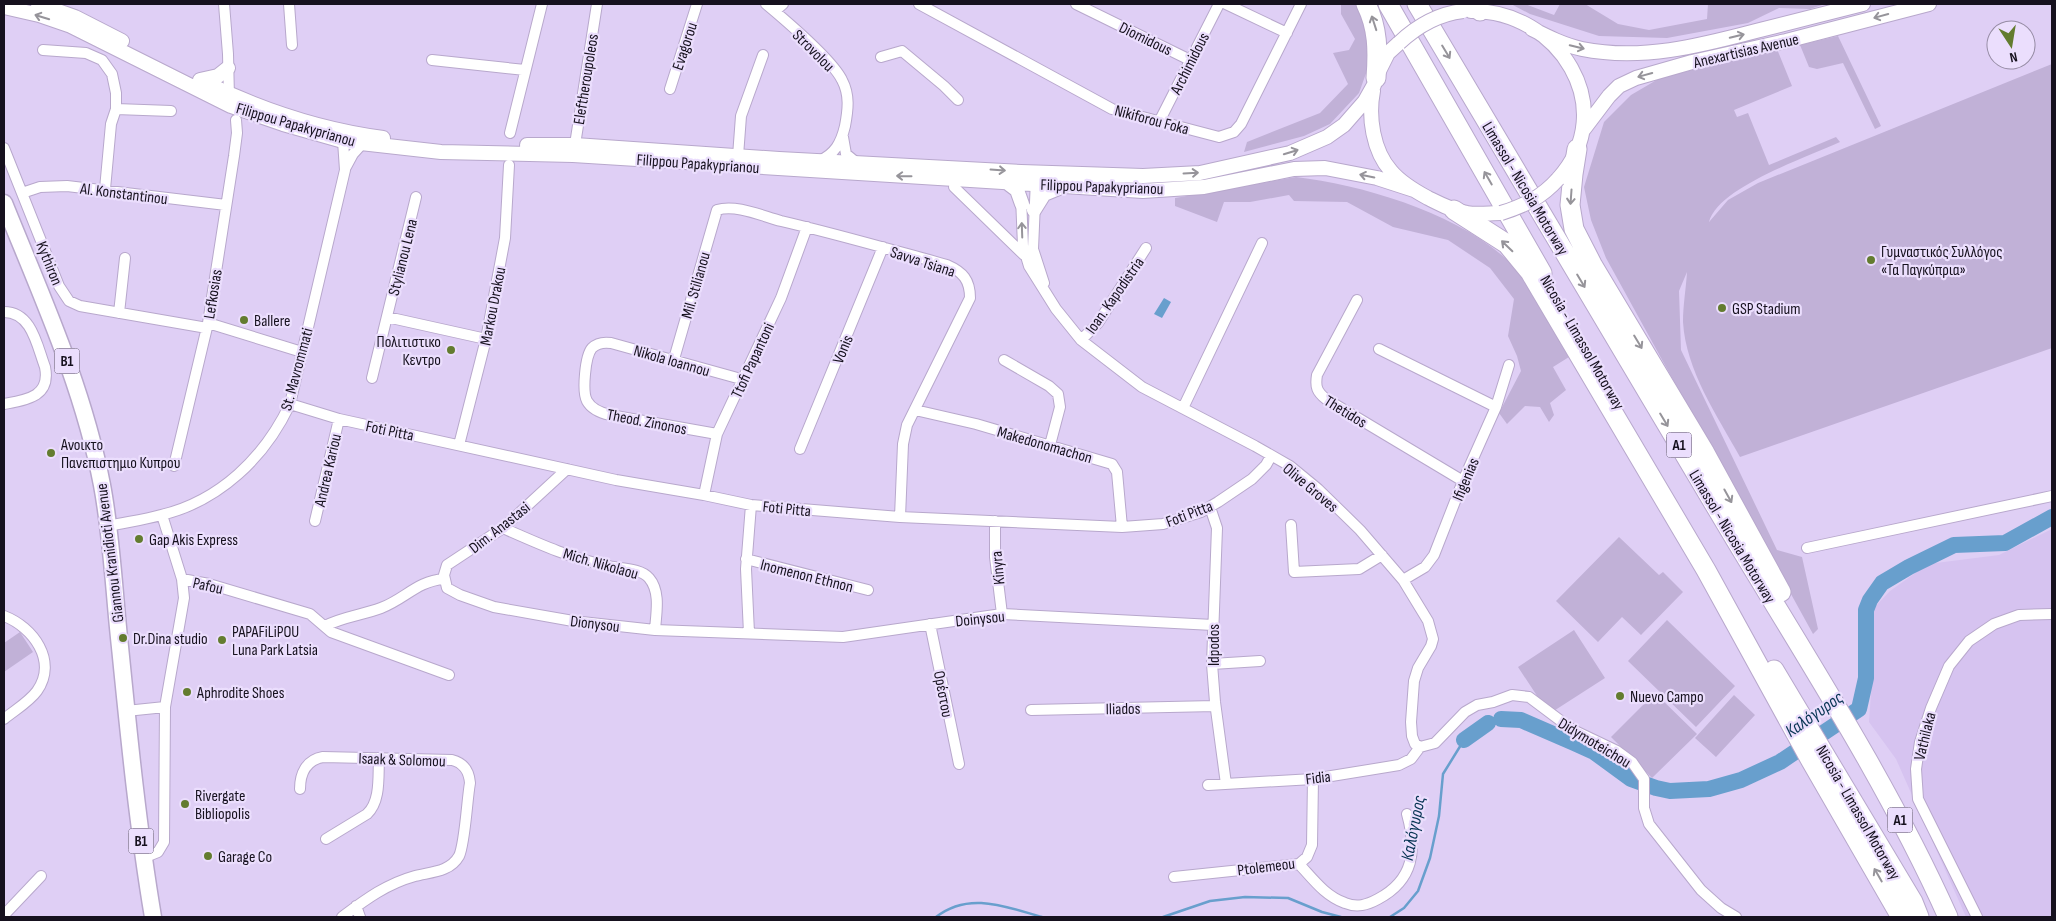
<svg xmlns="http://www.w3.org/2000/svg" width="2056" height="921" viewBox="0 0 2056 921" font-family="'Sofia Sans Condensed',sans-serif">
  <style>
    .built { fill: #d6c3f0 }
    .green { fill: #c1b1d7 }
    .water { fill: #689fcd }
    .lines { fill: none; stroke-linecap: round; stroke-linejoin: round }
    .stream { stroke: #689fcd; stroke-width: 2.5 }
    .river { stroke: #689fcd; stroke-width: 16 }
    .street-casing { stroke: #b8a8cc; stroke-width: 12 }
    .secondary-casing { stroke: #b8a8cc; stroke-width: 16 }
    .primary-casing { stroke: #b8a8cc; stroke-width: 19 }
    .highway-casing { stroke: #b8a8cc; stroke-width: 21 }
    .street { stroke: #fff; stroke-width: 10 }
    .secondary { stroke: #fff; stroke-width: 14 }
    .primary { stroke: #fff; stroke-width: 16 }
    .highway { stroke: #fff; stroke-width: 19 }
    .secondary-bridge-casing { stroke: #b8a8cc; stroke-width: 16; stroke-linecap: butt }
    .secondary-bridge { stroke: #fff; stroke-width: 14 }
    .oneway { stroke: #96949a }
    .poi-dot { fill: #637c2f; stroke: #ebdefd; stroke-width: 2 }
    .labels { text-anchor: middle; stroke-width: 4.5; stroke-linejoin: round; paint-order: stroke }
    .shield { fill: #ebdefd; stroke: #564e61; stroke-width: 1 }
    .shield-label { font-size: 15px; font-weight: bold; fill: #16111e }
    .street-label { font-size: 16px; fill: #16111e; stroke: #ebdefd }
    .poi-label { font-size: 16px; fill: #16111e; stroke: #ebdefd; text-anchor: start }
    .water-label { font-size: 18px; font-style: italic; fill: #073453; stroke: #ebdefd }
  </style>
  <rect width="100%" height="100%" fill="#dfcff5"/>
  <!-- built -->
  <path class="built" d="M2052,529V917H1966L1896,759L1869,722L1873,665L1871,611L1890,591L1928,564L1999,555Z"/>
  <!-- green -->
  <path class="green" d="M1341,4H1360L1370,27L1369,65L1359,93L1330,124L1304,136L1244,152L1247,142L1320,113L1348,84L1333,53L1349,50L1355,39L1341,14Z
    M1511,4H1525L1554,15L1560,4H1585L1618,24L1649,30L1707,19L1708,4H1825L1810,9L1779,8L1748,23L1667,38L1599,36L1530,14Z
    M1838,36L1881,126L1875,129L1843,63L1817,69L1809,67L1800,45Z
    M1777,49L1792,86L1734,110L1737,117L1748,113L1769,165L1836,137L1840,142C1808,157 1718,187 1709,222L1728,200L1758,183L2052,64V348L1740,457C1717,415 1686,371 1683,322C1683,305 1686,289 1687,272L1679,291L1681,350L1777,550L1802,557L1818,629L1813,634L1606,258L1591,220L1584,187L1604,122L1631,95L1660,78Z
    M1296,177C1369,186 1473,217 1522,275C1528,282 1532,292 1537,301C1548,320 1558,338 1569,357L1553,367L1566,390L1550,403L1554,415L1549,422L1540,407L1525,406L1507,424L1499,413L1521,371L1517,356L1508,336L1514,299L1490,268L1448,240L1393,227L1347,202L1294,201L1289,195L1250,202H1224L1217,222L1175,206V198Z
    M1619,537L1659,575L1663,572L1683,592L1641,635L1622,617L1598,642L1556,601Z
    M1667,620L1735,686L1696,727L1628,661Z
    M1574,630L1605,678L1549,714L1518,667Z
    M20,632L33,652L4,672V643Z
    M1655,693L1697,734L1652,778L1611,737Z
    M1734,695L1755,715L1716,757L1695,738Z"/>
  <!-- water -->
  <path class="water" d="M1164,298L1171,302L1162,318L1154,314Z"/>
  <g class="lines">
    <!-- stream -->
    <path class="stream" d="M936,917C969,891 1006,907 1042,917
      M1163,917L1210,901L1245,897L1288,898L1322,912L1341,917
      M1390,917L1404,908L1418,891L1430,858L1439,816L1443,774L1464,740"/>
    <!-- river -->
    <path class="river" d="M1501,719L1521,720L1574,743L1594,752L1631,779L1656,788L1670,791L1709,789L1741,780L1780,762L1859,709L1866,678V610L1870,600L1882,583L1909,567L1954,545L2005,543L2052,517
      M1464,740L1488,723"/>
    <defs>
      <path id="street" d="M224,4L228,54L229,98
        M289,4L292,45
        M766,4C784,19 833,61 842,80C850,95 848,110 845,126C841,143 835,154 819,161
        M919,4L1112,109L1219,137L1234,132L1241,124L1301,4
        M1076,4L1190,60
        M1226,4L1287,33
        M775,11L783,4
        M43,50L86,53L102,60L112,74L116,93V109L111,124L105,189
        M881,57L902,51L944,86L958,100
        M432,60L525,70
        M670,89L697,4
        M116,109L171,111
        M1159,122L1219,4
        M510,133L542,4
        M843,137L846,154L857,163
        M4,148L59,286L69,301L80,306L207,328
        M574,151L597,4
        M738,156L741,116L763,55
        M346,167L353,154L362,144
        M1036,179L1033,249L1044,283
        M954,187L1024,255
        M22,193L40,187L67,186L226,205
        M1021,197L1023,246L1029,266L1056,309L1081,340L1142,387L1255,446L1290,466L1318,489L1360,530L1403,580L1428,621L1433,639L1431,646L1418,668L1414,681L1411,722L1412,736L1415,744L1420,747
        M1357,300L1317,375C1315,387 1317,392 1326,399L1463,481
        M4,312C32,312 37,346 45,367C51,397 26,400 4,404
        M119,313L125,258
        M387,317L486,339
        M208,323L302,352
        M1081,340L1098,323L1146,248
        M1379,349L1496,407
        M674,359L717,210C736,204 762,216 781,221C837,234 892,250 947,265C963,272 970,280 970,298L907,425L903,444L900,517
        M1004,360L1049,386L1058,394L1060,407L1050,445
        M372,378L416,197
        M290,404L339,419L616,480L704,495L751,505L900,517L1122,527L1163,524L1201,512L1218,502L1252,479L1266,465L1271,456
        M1183,408L1262,243
        M915,410L976,424L1112,464L1117,472L1122,527
        M717,434L610,415C601,413 592,410 587,401C582,392 585,356 592,348C597,343 604,342 611,343L741,379
        M459,445L486,339L505,238L509,165
        M800,449L883,247
        M174,466L208,323L234,156L237,133L236,120
        M567,469L503,528L447,565L444,575L447,588L460,595L494,607L573,621L655,630L843,637L1002,614L1213,625
        M704,495L717,434L781,298L807,227
        M1210,507L1217,528L1212,664L1215,702L1226,784
        M315,521L339,419
        M995,521V557L1002,614
        M1291,525L1294,572L1359,569L1382,555
        M108,526C126,522 144,520 161,515C220,501 265,457 290,404L345,170L343,141
        M503,528C537,543 572,559 609,566C621,569 640,568 649,578C661,592 656,614 655,630
        M1807,548L2052,496
        M746,559L868,590
        M182,579L209,584L310,614L331,632L449,675
        M1403,580L1425,567L1434,555L1463,481L1496,407L1509,365
        M4,616C33,627 58,661 37,691C29,702 15,710 4,719
        M930,624L959,764
        M325,626C342,617 362,615 381,608C405,599 417,581 444,579
        M749,633L746,569L751,505
        M1212,664L1260,661
        M1031,710L1215,706
        M126,711L165,707
        M1420,747L1435,743L1465,712L1477,705L1493,702L1512,695L1529,697L1573,730L1617,751L1632,762L1644,779V808L1649,824L1701,890L1721,908L1736,917
        M1208,785L1313,779L1399,765L1411,759L1420,747
        M300,789C300,774 306,760 323,757L452,760C464,763 469,771 470,783C467,799 465,844 459,856C450,872 431,872 415,876C386,884 365,900 342,917
        M326,839L367,814C381,801 378,776 379,758
        M143,858L158,852L164,842L165,707L184,598L182,579L162,515
        M1299,864C1313,879 1325,896 1345,903C1357,908 1367,905 1378,899C1414,880 1417,850 1407,814
        M1174,877L1299,864L1307,857L1312,845L1313,779
        M356,906L360,917
        M4,915L41,876
        M1977,917L1918,799L1916,769L1920,742L1931,708L1949,666L1969,641L1994,624L2019,615L2052,614"/>
      <path id="secondary" d="M38,4L75,17L122,41
        M4,7L39,15L71,26L231,106L283,124L343,141L441,152L573,155L1143,191L1204,187L1294,169L1325,168L1377,178L1414,190
        M1471,11C1558,10 1622,108 1558,179
        M1532,29C1548,37 1564,45 1582,49C1641,61 1699,46 1756,31C1792,22 1827,13 1863,4
        M1379,71L1388,53L1399,43
        M200,80L218,76L228,68
        M204,82C259,109 322,130 383,138
        M1373,91C1368,117 1373,151 1391,171C1401,183 1415,191 1428,198C1440,204 1453,211 1467,213C1477,215 1490,213 1501,213
        M1584,129L1609,96L1619,86L1636,78L1692,62L1786,41L1929,4
        M527,145H575L779,159L1021,172L1143,176L1200,173L1290,153L1327,137L1344,125L1365,101L1374,85
        M1005,181L1017,190L1022,204
        M1034,210L1044,194L1061,187"/>
      <path id="primary" d="M4,203C41,295 83,386 102,485C112,538 114,593 120,647C129,737 138,828 153,917"/>
      <path id="highway" d="M1366,4C1378,28 1378,51 1376,78
        M1388,4L1542,273
        M1417,4C1522,180 1626,357 1732,534C1807,659 1888,783 1948,917
        M1473,4L1480,11
        M1577,149L1573,174L1570,205L1574,229L1593,266L1705,453L1781,592
        M1454,210L1507,244L1530,272L1706,570L1811,761L1901,917
        M1774,670L1913,902L1919,917"/>
    </defs>
    <!-- street casing -->
    <use href="#street" class="street-casing"/>
    <!-- secondary casing -->
    <use href="#secondary" class="secondary-casing"/>
    <!-- primary casing -->
    <use href="#primary" class="primary-casing"/>
    <!-- highway casing -->
    <use href="#highway" class="highway-casing"/>
    <!-- street -->
    <use href="#street" class="street"/>
    <!-- secondary -->
    <use href="#secondary" class="secondary"/>
    <!-- primary -->
    <use href="#primary" class="primary"/>
    <!-- highway -->
    <use href="#highway" class="highway"/>
    <defs>
      <path id="secondary-bridge" d="M1399,43C1417,26 1438,14 1463,11
        M1501,213C1524,206 1542,197 1558,179"/>
    </defs>
    <!-- secondary-bridge casing -->
    <use href="#secondary-bridge" class="secondary-bridge-casing"/>
    <!-- secondary-bridge -->
    <use href="#secondary-bridge" class="secondary-bridge"/>
  </g>
  <!-- one-way arrows -->
  <defs><path id="oneway-shaft" d="M-6 0H5M1.5-3L5.5 0L1.5 3" fill="none" stroke-width="1.6" stroke-linecap="round" stroke-linejoin="round" transform="scale(1.25)"/></defs>
  <g class="oneway">
    <use href="#oneway-shaft" transform="translate(1881 16) rotate(165)"/>
    <use href="#oneway-shaft" transform="translate(42 17) rotate(-163)"/>
    <use href="#oneway-shaft" transform="translate(1374 23) rotate(-108)"/>
    <use href="#oneway-shaft" transform="translate(1737 36) rotate(-14)"/>
    <use href="#oneway-shaft" transform="translate(1577 47) rotate(14)"/>
    <use href="#oneway-shaft" transform="translate(1446 52) rotate(59)"/>
    <use href="#oneway-shaft" transform="translate(1645 75) rotate(165)"/>
    <use href="#oneway-shaft" transform="translate(1291 152) rotate(-17)"/>
    <use href="#oneway-shaft" transform="translate(998 170) rotate(4)"/>
    <use href="#oneway-shaft" transform="translate(1191 173) rotate(-3)"/>
    <use href="#oneway-shaft" transform="translate(904 176) rotate(-179)"/>
    <use href="#oneway-shaft" transform="translate(1367 176) rotate(-168)"/>
    <use href="#oneway-shaft" transform="translate(1488 178) rotate(-120)"/>
    <use href="#oneway-shaft" transform="translate(1571 197) rotate(94)"/>
    <use href="#oneway-shaft" transform="translate(1022 230) rotate(-92)"/>
    <use href="#oneway-shaft" transform="translate(1507 246) rotate(-136)"/>
    <use href="#oneway-shaft" transform="translate(1581 281) rotate(59)"/>
    <use href="#oneway-shaft" transform="translate(1638 342) rotate(59)"/>
    <use href="#oneway-shaft" transform="translate(1664 420) rotate(59)"/>
    <use href="#oneway-shaft" transform="translate(1728 496) rotate(61)"/>
    <use href="#oneway-shaft" transform="translate(1878 875) rotate(-120)"/>
  </g>
  <!-- markers -->
  <g class="poi-dot">
    <circle cx="1871" cy="260" r="5"/>
    <circle cx="1722" cy="308" r="5"/>
    <circle cx="244" cy="320" r="5"/>
    <circle cx="451" cy="350" r="5"/>
    <circle cx="51" cy="453" r="5"/>
    <circle cx="139" cy="539" r="5"/>
    <circle cx="123" cy="638" r="5"/>
    <circle cx="222" cy="640" r="5"/>
    <circle cx="187" cy="692" r="5"/>
    <circle cx="1620" cy="696" r="5"/>
    <circle cx="185" cy="804" r="5"/>
    <circle cx="208" cy="856" r="5"/>
  </g>
  <g class="labels">
    <!-- shield labels -->
    <g class="shield">
      <rect x="54.5" y="348.5" width="25" height="25" rx="4"/>
      <rect x="1666.5" y="432.5" width="25" height="25" rx="4"/>
      <rect x="1887.5" y="807.5" width="25" height="25" rx="4"/>
      <rect x="128.5" y="828.5" width="25" height="25" rx="4"/>
    </g>
    <g class="shield-label">
      <text x="67" y="366">B1</text>
      <text x="1679" y="450">A1</text>
      <text x="1900" y="825">A1</text>
      <text x="141" y="846">B1</text>
    </g>
    <!-- street labels -->
    <g class="street-label">
      <text transform="translate(1146 38) rotate(26)" y="6">Diomidous</text>
      <text transform="translate(684 46) rotate(-72)" y="6">Evagorou</text>
      <text transform="translate(814 50) rotate(45)" y="6">Strovolou</text>
      <text transform="translate(1746 50) rotate(-13)" y="6">Anexartisias Avenue</text>
      <text transform="translate(1189 63) rotate(-63)" y="6">Archimidous</text>
      <text transform="translate(585 79) rotate(-81)" y="6">Eleftheroupoleos</text>
      <text transform="translate(1152 119) rotate(15)" y="6">Nikiforou Foka</text>
      <text transform="translate(296 124) rotate(16)" y="6">Filippou Papakyprianou</text>
      <text transform="translate(698 163) rotate(4)" y="6">Filippou Papakyprianou</text>
      <text transform="translate(1102 186) rotate(2)" y="6">Filippou Papakyprianou</text>
      <text transform="translate(1526 188) rotate(59)" y="6">Limassol - Nicosia Motorway</text>
      <text transform="translate(124 193) rotate(7)" y="6">Al. Konstantinou</text>
      <text transform="translate(402 257) rotate(-76)" y="6">Stylianou Lena</text>
      <text transform="translate(923 261) rotate(18)" y="6">Savva Tsiana</text>
      <text transform="translate(50 263) rotate(68)" y="6">Kythiron</text>
      <text transform="translate(695 285) rotate(-74)" y="6">Mil. Stilianou</text>
      <text transform="translate(212 294) rotate(-81)" y="6">Lefkosias</text>
      <text transform="translate(1114 295) rotate(-55)" y="6">Ioan. Kapodistria</text>
      <text transform="translate(492 306) rotate(-79)" y="6">Markou Drakou</text>
      <text transform="translate(1583 342) rotate(60)" y="6">Nicosia - Limassol Motorway</text>
      <text transform="translate(842 349) rotate(-67)" y="6">Vonis</text>
      <text transform="translate(672 360) rotate(16)" y="6">Nikola Ioannou</text>
      <text transform="translate(752 360) rotate(-65)" y="6">Ttofi Papantoni</text>
      <text transform="translate(296 369) rotate(-75)" y="6">St. Mavrommati</text>
      <text transform="translate(1346 411) rotate(32)" y="6">Thetidos</text>
      <text transform="translate(647 421) rotate(11)" y="6">Theod. Zinonos</text>
      <text transform="translate(390 430) rotate(12)" y="6">Foti Pitta</text>
      <text transform="translate(1045 444) rotate(16)" y="6">Makedonomachon</text>
      <text transform="translate(327 470) rotate(-77)" y="6">Andrea Kariou</text>
      <text transform="translate(1465 479) rotate(-67)" y="6">Ifigenias</text>
      <text transform="translate(1311 487) rotate(40)" y="6">Olive Groves</text>
      <text transform="translate(787 508) rotate(6)" y="6">Foti Pitta</text>
      <text transform="translate(1189 513) rotate(-21)" y="6">Foti Pitta</text>
      <text transform="translate(499 527) rotate(-38)" y="6">Dim. Anastasi</text>
      <text transform="translate(1733 536) rotate(59)" y="6">Limassol - Nicosia Motorway</text>
      <text transform="translate(109 553) rotate(-97)" y="6">Giannou Kranidioti Avenue</text>
      <text transform="translate(601 563) rotate(16)" y="6">Mich. Nikolaou</text>
      <text transform="translate(997 568) rotate(-95)" y="6">Kinyra</text>
      <text transform="translate(807 575) rotate(14)" y="6">Inomenon Ethnon</text>
      <text transform="translate(208 585) rotate(13)" y="6">Pafou</text>
      <text transform="translate(980 618) rotate(-6)" y="6">Doinysou</text>
      <text transform="translate(595 623) rotate(7)" y="6">Dionysou</text>
      <text transform="translate(1213 645) rotate(-90)" y="6">Idpodos</text>
      <text transform="translate(944 694) rotate(79)" y="6">Ορέστου</text>
      <text transform="translate(1123 708) rotate(-1)" y="6">Iliados</text>
      <text transform="translate(1924 736) rotate(-76)" y="6">Vathilaka</text>
      <text transform="translate(1595 742) rotate(31)" y="6">Didymoteichou</text>
      <text transform="translate(402 759) rotate(2)" y="6">Isaak &amp; Solomou</text>
      <text transform="translate(1318 777) rotate(-7)" y="6">Fidia</text>
      <text transform="translate(1859 812) rotate(60)" y="6">Nicosia - Limassol Motorway</text>
      <text transform="translate(1266 866) rotate(-7)" y="6">Ptolemeou</text>
    </g>
    <!-- poi labels -->
    <g class="poi-label">
      <text x="1881" y="257">Γυμναστικός Συλλόγος<tspan x="1881" dy="18">«Τα Παγκύπρια»</tspan></text>
      <text x="1732" y="314">GSP Stadium</text>
      <text x="254" y="326">Ballere</text>
      <text x="441" y="347" text-anchor="end">Πολιτιστικο<tspan x="441" dy="18">Κεντρο</tspan></text>
      <text x="61" y="450">Ανοικτο<tspan x="61" dy="18">Πανεπιστημιο Κυπρου</tspan></text>
      <text x="149" y="545">Gap Akis Express</text>
      <text x="232" y="637">PAPAFiLiPOU<tspan x="232" dy="18">Luna Park Latsia</tspan></text>
      <text x="133" y="644">Dr.Dina studio</text>
      <text x="197" y="698">Aphrodite Shoes</text>
      <text x="1630" y="702">Nuevo Campo</text>
      <text x="195" y="801">Rivergate<tspan x="195" dy="18">Bibliopolis</tspan></text>
      <text x="218" y="862">Garage Co</text>
    </g>
    <!-- water labels -->
    <g class="water-label">
      <text transform="translate(1814 714) rotate(-35)" y="6">Καλόγυρος</text>
      <text transform="translate(1413 828) rotate(-79)" y="6">Καλόγυρος</text>
    </g>
  </g>
  <!-- border -->
  <rect width="2056" height="921" fill="none" stroke="#16111e" stroke-width="10"/>
  <!-- north arrow -->
  <g transform="translate(2011 45) rotate(168)"><circle r="24" fill="#ebdefd" stroke="#968ca4"/>
  <path d="M0-4L9 19L0 12L-9 19Z" fill="#637c2f"/>
  <text y="-8" font-size="14" font-weight="bold" text-anchor="middle" fill="#16111e">N</text>
  </g>
</svg>
